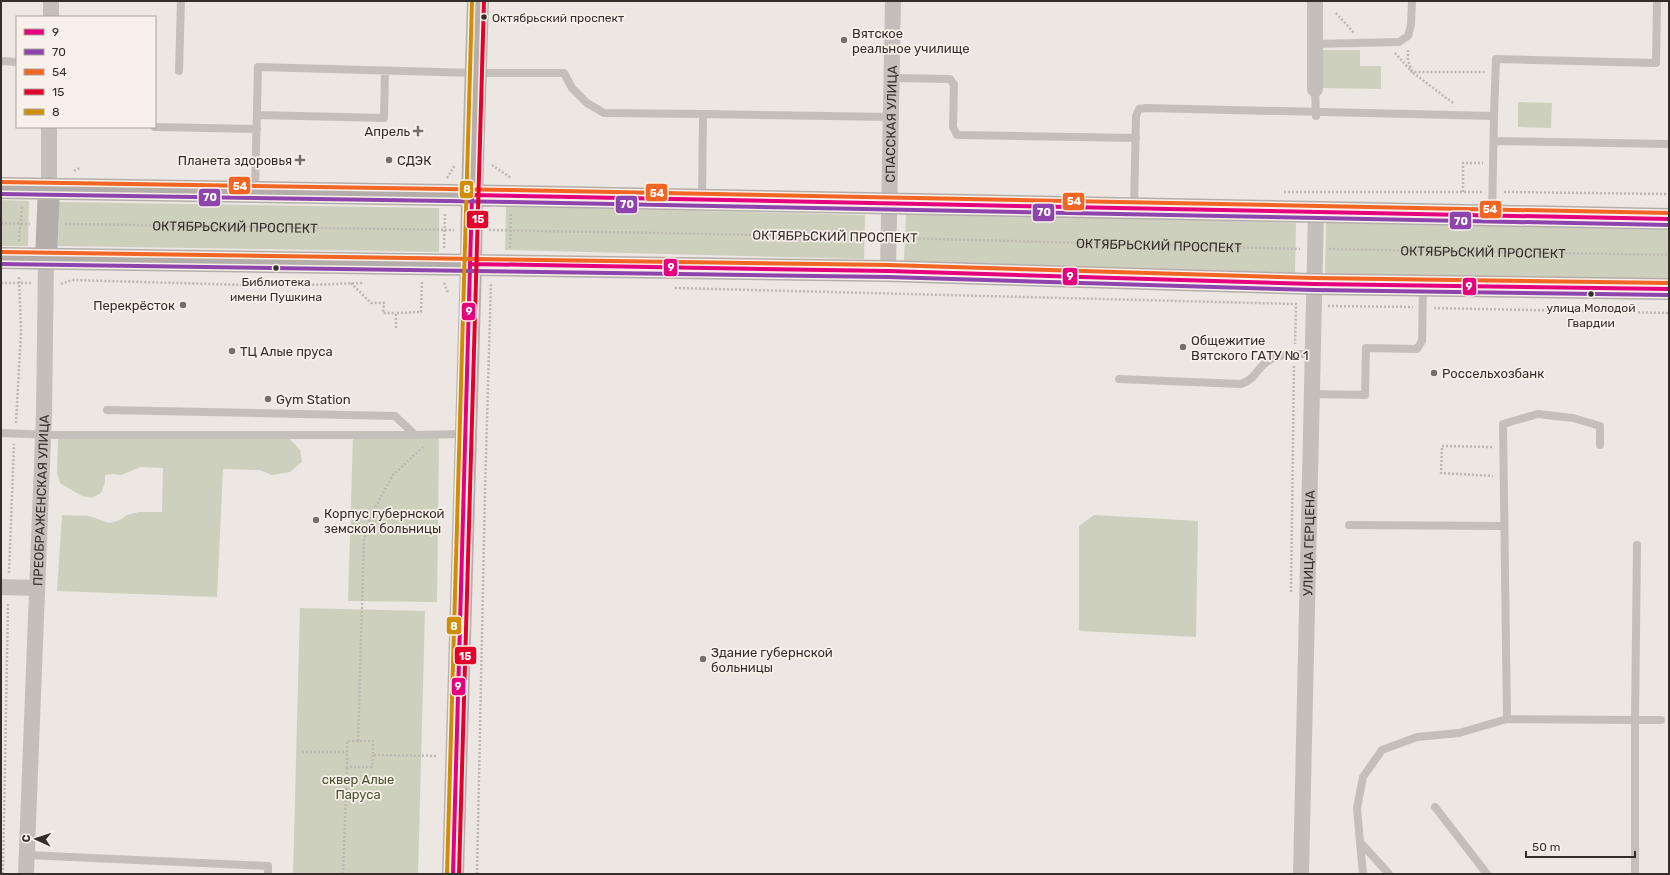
<svg xmlns="http://www.w3.org/2000/svg" width="1670" height="875" viewBox="0 0 1670 875" font-family="Rubik,sans-serif">
  <style>
    .green { fill: #ced0be }
    .lines { fill: none; stroke-linecap: round; stroke-linejoin: round }
    .path { stroke: #bdb7b4; stroke-width: 2.5; stroke-dasharray: 2 2; stroke-linecap: butt }
    .lane { stroke: #c5bfbb; stroke-width: 8 }
    .street { stroke: #c5bfbb; stroke-width: 16 }
    .secondary { stroke: #b5afac; stroke-width: 22 }
    .primary { stroke: #b4aeaa; stroke-width: 22 }
    .bus-1-casing { stroke: #f8f1ea; stroke-width: 7 }
    .bus-2-casing { stroke: #f8f1ea; stroke-width: 7 }
    .bus-3-casing { stroke: #f8f1ea; stroke-width: 7 }
    .bus-4-casing { stroke: #f8f1ea; stroke-width: 7 }
    .bus-5-casing { stroke: #f8f1ea; stroke-width: 7 }
    .bus-1 { stroke: #e5007d; stroke-width: 4 }
    .bus-2 { stroke: #8e44ad; stroke-width: 4 }
    .bus-3 { stroke: #f26522; stroke-width: 4 }
    .bus-4 { stroke: #e4002b; stroke-width: 4 }
    .bus-5 { stroke: #d08e08; stroke-width: 4 }
    .bus-dot { fill: #352d2a; stroke: #f8f1ea; stroke-width: 1.5 }
    .poi-dot { fill: #756e6a; stroke: #f8f1ea; stroke-width: 1.5 }
    .labels { text-anchor: middle; stroke-width: 3.5; stroke-linejoin: round; paint-order: stroke }
    .bus-label { font-size: 12px; fill: #352d2a; stroke: #f8f1ea }
    .poi-label { font-size: 13px; fill: #352d2a; stroke: #f8f1ea; text-anchor: start }
    .street-label { font-size: 13px; fill: #352d2a; stroke: #f8f1ea }
    .park-label { font-size: 13px; fill: #475130; stroke: #f8f1ea }
    .line-badge { stroke: #f8f1ea; stroke-width: 1.5 }
    .badge-label { font-size: 11px; text-anchor: middle; font-weight: bold; fill: #fff }
  </style>
  <rect width="100%" height="100%" fill="#ece7e2"/>
  <!-- green -->
  <path class="green" d="M1319,50H1360V66H1381V89L1318,88Z
    M1518,102L1552,103L1551,128L1518,127Z
    M1,200L29,201L28,246H1Z
    M59,202L439,208V252L58,246Z
    M506,206L865,215L864,259L505,250Z
    M906,211L1296,223L1295,273L904,261Z
    M1326,222L1669,230V280L1325,274Z
    M67,435L287,436L300,450L302,462L290,472L272,475L260,470L223,469L217,597L57,591L62,515L89,516L110,523L120,520L127,515L139,512H162L163,468L141,467L121,475L113,474L105,475V483L101,493L92,498L82,496L60,483L57,473L58,439Z
    M353,437H439L437,602L348,601Z
    M1094,515L1198,521L1196,637L1079,631V526Z
    M300,608L425,611L418,874H293Z"/>
  <g class="lines">
    <!-- path -->
    <g class="path">
      <path d="M1336,13L1354,33"/>
      <path d="M1408,50V60L1412,72L1453,103"/>
      <path d="M1395,53L1412,72H1485"/>
      <path d="M492,165L511,178"/>
      <path d="M74,171L80,168"/>
      <path d="M447,178L455,165"/>
      <path d="M1284,192H1483"/>
      <path d="M1463,192V163H1483"/>
      <path d="M1504,192L1669,194"/>
      <path d="M1,223L30,224"/>
      <path id="s1" d="M65,224L454,230"/>
      <path d="M489,230L874,237"/>
      <path id="s2" d="M903,238L1300,249"/>
      <path d="M19,241L22,206"/>
      <path d="M444,248L445,213"/>
      <path d="M510,248L511,214"/>
      <path id="s3" d="M1329,249L1669,255"/>
      <path d="M1,283H32"/>
      <path d="M351,283L371,303H384L383,313H396"/>
      <path d="M444,283L448,293"/>
      <path d="M61,284L72,280L281,286L363,283"/>
      <path d="M675,288L1296,304L1295,344"/>
      <path d="M1328,306L1413,307"/>
      <path d="M1434,308L1669,313"/>
      <path d="M396,328V313L421,312L422,281"/>
      <path d="M16,423L21,332L19,276"/>
      <path d="M1492,447L1442,446L1441,473L1493,476"/>
      <path d="M9,573L14,444"/>
      <path d="M1291,592L1294,365"/>
      <path d="M358,741L364,539L371,515L393,475L424,446"/>
      <path d="M302,752H347"/>
      <path d="M373,755L372,767H347V741H373V755L436,756"/>
      <path d="M3,874L8,602"/>
      <path d="M343,874L347,767"/>
      <path d="M477,874L485,491L491,282"/>
    </g>
    <!-- lane -->
    <path class="lane" d="M1314,44L1399,42L1408,36L1411,25L1412,1
      M1,61L17,62
      M179,71L181,1
      M891,78L950,79L954,85L953,127L957,135L1136,138
      M1315,89L1316,116
      M257,115L384,118L385,71
      M1494,116L1496,59L1656,63L1657,1
      M155,127L257,129
      M1494,141L1669,144
      M255,191L258,67L476,73H564L572,88L587,103L604,113L703,114
      M702,199L703,114L891,117
      M1134,208L1136,116L1139,109L1146,108L1494,116L1492,215
      M1119,379L1241,384C1256,378 1254,373 1264,364C1278,352 1297,354 1313,354
      M1312,394L1365,395L1366,348L1417,349L1422,341L1423,286
      M107,410L395,416L415,435L465,434
      M1,433L55,435H415
      M1600,445V426L1573,418L1538,414L1503,424L1507,719L1635,720V874
      M1349,525L1504,526
      M1637,545L1635,720H1661
      M1435,807L1487,874
      M1360,842L1363,874
      M27,855L268,866V874
      M1389,874L1360,842L1357,808L1363,777L1382,750L1417,737L1459,733L1507,719"/>
    <!-- street -->
    <g class="street">
      <path d="M51,17V1"/>
      <path d="M1315,89V1"/>
      <path d="M49,188V127"/>
      <path id="s4" d="M888,271L893,1"/>
      <path d="M1,587L36,588"/>
      <path id="s5" d="M26,874L44,413L46,259"/>
      <path id="s6" d="M1301,874L1316,212"/>
    </g>
    <!-- secondary -->
    <path class="secondary" d="M472,195L478,1
      M453,874L471,264"/>
    <!-- primary -->
    <path class="primary" d="M1,188L511,196L1669,219
      M1,258L888,271L1314,284L1669,289
      M46,259L49,188
      M471,264L472,195"/>
    <defs>
      <path id="bus-1" d="M471,264L888,271L1314,284L1669,289
        M453,874L472,195L1669,219"/>
      <path id="bus-2" d="M1,194L511,202L1669,225
        M1,264L888,277L1314,290L1669,295"/>
      <path id="bus-3" d="M1,182L511,190L1669,213
        M1,252L888,265L1314,278L1669,283"/>
      <path id="bus-4" d="M459,874L484,1"/>
      <path id="bus-5" d="M447,874L472,1"/>
    </defs>
    <!-- bus-1 casing -->
    <use href="#bus-1" class="bus-1-casing"/>
    <!-- bus-2 casing -->
    <use href="#bus-2" class="bus-2-casing"/>
    <!-- bus-3 casing -->
    <use href="#bus-3" class="bus-3-casing"/>
    <!-- bus-4 casing -->
    <use href="#bus-4" class="bus-4-casing"/>
    <!-- bus-5 casing -->
    <use href="#bus-5" class="bus-5-casing"/>
    <!-- bus-1 -->
    <use href="#bus-1" class="bus-1"/>
    <!-- bus-2 -->
    <use href="#bus-2" class="bus-2"/>
    <!-- bus-3 -->
    <use href="#bus-3" class="bus-3"/>
    <!-- bus-4 -->
    <use href="#bus-4" class="bus-4"/>
    <!-- bus-5 -->
    <use href="#bus-5" class="bus-5"/>
  </g>
  <!-- markers -->
  <g class="bus-dot">
    <circle cx="484" cy="17" r="3.5"/>
    <circle cx="276" cy="268" r="3.5"/>
    <circle cx="1591" cy="294" r="3.5"/>
  </g>
  <g class="poi-dot">
    <circle cx="844" cy="40" r="4"/>
    <path d="M416 125h4v4h4v4h-4v4h-4v-4h-4v-4h4z"/>
    <path d="M298 154h4v4h4v4h-4v4h-4v-4h-4v-4h4z"/>
    <circle cx="389" cy="160" r="4"/>
    <circle cx="183" cy="305" r="4"/>
    <circle cx="1183" cy="347" r="4"/>
    <circle cx="232" cy="351" r="4"/>
    <circle cx="1434" cy="373" r="4"/>
    <circle cx="268" cy="399" r="4"/>
    <circle cx="316" cy="520" r="4"/>
    <circle cx="703" cy="659" r="4"/>
  </g>
  <g class="labels">
    <!-- bus labels -->
    <g class="bus-label">
      <text x="492" y="22" text-anchor="start">Октябрьский проспект</text>
      <text x="276" y="286">Библиотека<tspan x="276" dy="15">имени Пушкина</tspan></text>
      <text x="1591" y="312">улица Молодой<tspan x="1591" dy="15">Гвардии</tspan></text>
    </g>
    <!-- poi labels -->
    <g class="poi-label">
      <text x="852" y="38">Вятское<tspan x="852" dy="15">реальное училище</tspan></text>
      <text x="410" y="136" text-anchor="end">Апрель</text>
      <text x="292" y="165" text-anchor="end">Планета здоровья</text>
      <text x="397" y="165">СДЭК</text>
      <text x="175" y="310" text-anchor="end">Перекрёсток</text>
      <text x="1191" y="345">Общежитие<tspan x="1191" dy="15">Вятского ГАТУ № 1</tspan></text>
      <text x="240" y="356">ТЦ Алые пруса</text>
      <text x="1442" y="378">Россельхозбанк</text>
      <text x="276" y="404">Gym Station</text>
      <text x="324" y="518">Корпус губернской<tspan x="324" dy="15">земской больницы</tspan></text>
      <text x="711" y="657">Здание губернской<tspan x="711" dy="15">больницы</tspan></text>
    </g>
    <!-- street labels -->
    <g class="street-label">
      <text dy="5" stroke="none"><textPath href="#s4" startOffset="147">СПАССКАЯ УЛИЦА</textPath></text>
      <text dy="5" stroke="none"><textPath href="#s1" startOffset="170">ОКТЯБРЬСКИЙ ПРОСПЕКТ</textPath></text>
      <text transform="translate(835 236) rotate(1)" y="5">ОКТЯБРЬСКИЙ ПРОСПЕКТ</text>
      <text dy="5" stroke="none"><textPath href="#s2" startOffset="256">ОКТЯБРЬСКИЙ ПРОСПЕКТ</textPath></text>
      <text dy="5" stroke="none"><textPath href="#s3" startOffset="154">ОКТЯБРЬСКИЙ ПРОСПЕКТ</textPath></text>
      <text dy="5" stroke="none"><textPath href="#s5" startOffset="374">ПРЕОБРАЖЕНСКАЯ УЛИЦА</textPath></text>
      <text dy="5" stroke="none"><textPath href="#s6" startOffset="331">УЛИЦА ГЕРЦЕНА</textPath></text>
    </g>
    <!-- park labels -->
    <g class="park-label">
      <text x="358" y="784">сквер Алые<tspan x="358" dy="15">Паруса</tspan></text>
    </g>
  </g>
  <g class="line-badge">
    <rect x="228" y="176" width="23" height="19" rx="4" fill="#f26522"/>
    <rect x="459" y="180" width="15" height="19" rx="4" fill="#d08e08"/>
    <rect x="645" y="183" width="23" height="19" rx="4" fill="#f26522"/>
    <rect x="198" y="188" width="23" height="19" rx="4" fill="#8e44ad"/>
    <rect x="1062" y="192" width="23" height="19" rx="4" fill="#f26522"/>
    <rect x="615" y="195" width="23" height="19" rx="4" fill="#8e44ad"/>
    <rect x="1479" y="200" width="23" height="19" rx="4" fill="#f26522"/>
    <rect x="1032" y="203" width="23" height="19" rx="4" fill="#8e44ad"/>
    <rect x="466" y="210" width="23" height="19" rx="4" fill="#e4002b"/>
    <rect x="1449" y="211" width="23" height="19" rx="4" fill="#8e44ad"/>
    <rect x="663" y="258" width="15" height="19" rx="4" fill="#e5007d"/>
    <rect x="1062" y="267" width="16" height="19" rx="4" fill="#e5007d"/>
    <rect x="1462" y="277" width="15" height="19" rx="4" fill="#e5007d"/>
    <rect x="461" y="302" width="15" height="19" rx="4" fill="#e5007d"/>
    <rect x="446" y="616" width="16" height="19" rx="4" fill="#d08e08"/>
    <rect x="454" y="646" width="23" height="19" rx="4" fill="#e4002b"/>
    <rect x="451" y="677" width="15" height="19" rx="4" fill="#e5007d"/>
  </g>
  <g class="badge-label">
    <text x="240" y="190">54</text>
    <text x="467" y="193">8</text>
    <text x="657" y="197">54</text>
    <text x="210" y="201">70</text>
    <text x="1074" y="205">54</text>
    <text x="627" y="208">70</text>
    <text x="1490" y="213">54</text>
    <text x="1044" y="216">70</text>
    <text x="478" y="223">15</text>
    <text x="1461" y="225">70</text>
    <text x="671" y="271">9</text>
    <text x="1070" y="280">9</text>
    <text x="1469" y="290">9</text>
    <text x="469" y="315">9</text>
    <text x="454" y="630">8</text>
    <text x="465" y="660">15</text>
    <text x="458" y="690">9</text>
  </g>
  <!-- border -->
  <rect width="1670" height="875" fill="none" stroke="#352d2a" stroke-width="4"/>
  <!-- legend -->
  <rect x="16" y="16" width="140" height="112" fill="#f8f1ea" stroke="#aaa39d"/>
  <rect x="24" y="29" width="20" height="6" fill="#e5007d" stroke="#aaa39d"/>
  <text x="52" y="36" font-size="12" fill="#352d2a">9</text>
  <rect x="24" y="49" width="20" height="6" fill="#8e44ad" stroke="#aaa39d"/>
  <text x="52" y="56" font-size="12" fill="#352d2a">70</text>
  <rect x="24" y="69" width="20" height="6" fill="#f26522" stroke="#aaa39d"/>
  <text x="52" y="76" font-size="12" fill="#352d2a">54</text>
  <rect x="24" y="89" width="20" height="6" fill="#e4002b" stroke="#aaa39d"/>
  <text x="52" y="96" font-size="12" fill="#352d2a">15</text>
  <rect x="24" y="109" width="20" height="6" fill="#d08e08" stroke="#aaa39d"/>
  <text x="52" y="116" font-size="12" fill="#352d2a">8</text>
  <!-- north arrow -->
  <g transform="translate(36 839) rotate(273)" stroke="#f8f1ea" stroke-width="3" paint-order="stroke">
  <path d="M0-3L7 15L0 10L-7 15Z" fill="#352d2a"/>
  <text y="-6" font-size="11" font-weight="bold" text-anchor="middle" fill="#352d2a">С</text>
  </g>
  <!-- scale -->
  <path d="M1526 851v6h109v-6" fill="none" stroke="#352d2a" stroke-width="2"/>
  <text x="1532" y="851" font-size="12" fill="#352d2a" stroke="#f8f1ea" stroke-width="3" paint-order="stroke">50 m</text>
</svg>
